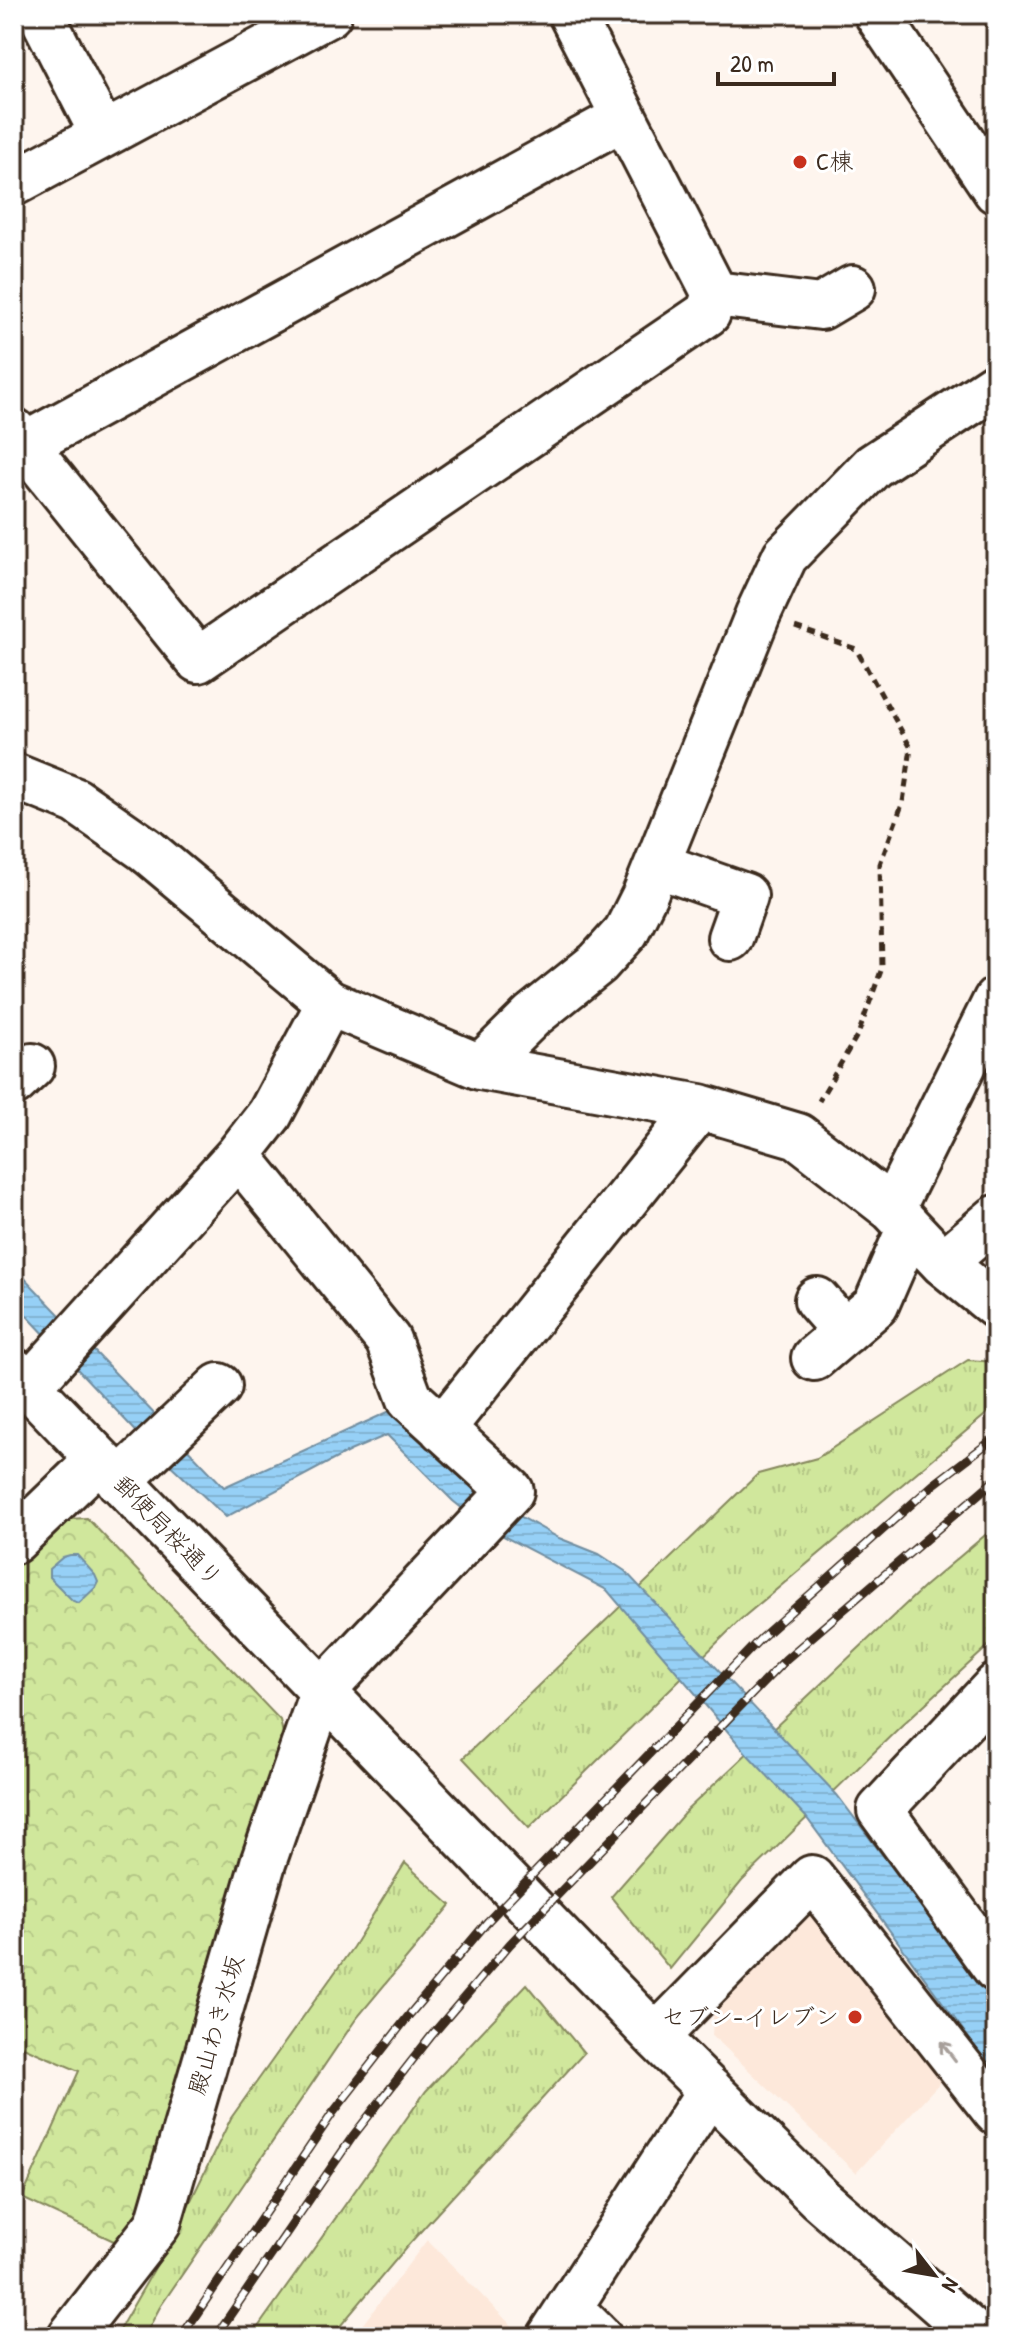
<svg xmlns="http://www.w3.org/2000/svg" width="1010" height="2351" viewBox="0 0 1010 2351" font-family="'Patrick Hand','Klee One',sans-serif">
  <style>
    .built { fill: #fde8da }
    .grass { fill: url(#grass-tufts); stroke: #86885d; stroke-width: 2 }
    .forest { fill: url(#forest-crowns); stroke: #86885d; stroke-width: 2 }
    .water { fill: url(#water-rules); stroke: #728ea0; stroke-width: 2 }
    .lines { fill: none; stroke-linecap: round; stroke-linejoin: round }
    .minor-casing { stroke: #3b2a1e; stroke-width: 50 }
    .path { stroke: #3b2a1e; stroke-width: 5; stroke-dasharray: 8 6; stroke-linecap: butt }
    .minor { stroke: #fff; stroke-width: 44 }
    .rail-casing { stroke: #3b2a1e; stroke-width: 9 }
    .rail { stroke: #fff; stroke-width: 6; stroke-dasharray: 18; stroke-linecap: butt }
    .oneway { stroke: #a79f9a }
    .poi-dot { fill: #c8321e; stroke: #fff; stroke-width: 3 }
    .labels { text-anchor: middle; stroke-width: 6; stroke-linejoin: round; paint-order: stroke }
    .poi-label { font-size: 24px; fill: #3b2a1e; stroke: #fff; text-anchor: start }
    .street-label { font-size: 24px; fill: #3b2a1e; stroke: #fff }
  </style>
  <defs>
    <pattern id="grass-tufts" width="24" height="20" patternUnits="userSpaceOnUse" patternTransform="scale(2)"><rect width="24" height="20" fill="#d0e79c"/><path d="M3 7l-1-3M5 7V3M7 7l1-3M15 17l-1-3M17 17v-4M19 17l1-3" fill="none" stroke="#b4c686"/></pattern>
    <pattern id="forest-crowns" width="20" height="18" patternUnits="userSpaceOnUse" patternTransform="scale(2)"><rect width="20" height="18" fill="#d0e79c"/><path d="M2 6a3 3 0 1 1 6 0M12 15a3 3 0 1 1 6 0" fill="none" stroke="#b4c686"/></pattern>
    <pattern id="water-rules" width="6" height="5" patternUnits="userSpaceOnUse" patternTransform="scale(2)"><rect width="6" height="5" fill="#96d0f6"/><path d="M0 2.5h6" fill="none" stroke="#82b3d2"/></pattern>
  </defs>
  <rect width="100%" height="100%" fill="#fef5ee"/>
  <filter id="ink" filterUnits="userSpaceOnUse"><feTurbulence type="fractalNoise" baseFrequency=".0125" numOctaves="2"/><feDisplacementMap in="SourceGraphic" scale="16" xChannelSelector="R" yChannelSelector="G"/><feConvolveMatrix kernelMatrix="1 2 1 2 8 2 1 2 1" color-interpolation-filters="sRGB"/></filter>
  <g filter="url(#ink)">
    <!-- built -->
    <path class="built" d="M798,1915L822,1917L943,2079L856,2173L712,2035L714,2002Z
      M427,2240L523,2337H353Z"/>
    <!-- grass -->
    <path class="grass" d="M968,1360L996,1362V1406L740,1620L529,1828L463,1758L758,1474L817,1458Z
      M996,1526V1639L901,1726L742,1881L670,1969L611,1897L687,1810L925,1586Z
      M405,1863L451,1905L356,2019L160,2307L144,2337H115L175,2233L231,2118L353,1947Z
      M527,1984L584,2053L410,2243L331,2337H251L426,2091Z"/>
    <!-- forest -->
    <path class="forest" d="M87,1518L280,1720L284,1738L143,2199L128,2232L118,2243L22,2198L79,2071L14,2043V1570L68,1519Z"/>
    <!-- water -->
    <path class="water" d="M14,1267L224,1487L388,1412L438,1445L507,1509L559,1538L599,1554L625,1571L837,1795L996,2005V2075L806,1817L747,1754L607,1590L484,1526L453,1501L387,1435L350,1451L226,1517L147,1443L14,1302Z
      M70,1555H77L95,1575L98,1582L95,1588L79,1603L73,1601L49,1577V1569L63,1557Z"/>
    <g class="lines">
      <defs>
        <path id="minor" d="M41,14L103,135
          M877,14L996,191
          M14,183L329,14
          M715,294L821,307L853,288
          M14,431L198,660L708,313L715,294L571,14
          M25,445L624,117
          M14,776L76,801L145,849L329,1003L480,1067L700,1107L798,1136L892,1209L943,1263L996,1306
          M657,865L745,896L730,938
          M480,1067L532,1016L598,963L626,932L645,894L758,614L785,556L873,466L996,385
          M14,1083L32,1066
          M892,1209L996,1000
          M943,1263L996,1218
          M817,1300L845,1332
          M814,1358L876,1305L909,1229
          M14,1371L656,2037L819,2198L978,2337
          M29,1386L238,1155L270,1114L329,1003
          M442,1429L700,1107
          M119,1481L219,1386
          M14,1541L99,1459
          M996,1686L880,1810L996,1969
          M656,2037L812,1878L996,2112
          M569,2307L599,2337
          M70,2337L158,2224L263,1863L322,1692L511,1491L410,1399L388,1340L238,1155
          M550,2337L710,2090"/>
      </defs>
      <!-- minor casing -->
      <use href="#minor" class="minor-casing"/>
      <!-- path -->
      <path class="path" d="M795,627L856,649L911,748L903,802L880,864L882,968L859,1032L819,1101"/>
      <!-- minor -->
      <use href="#minor" class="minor"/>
      <defs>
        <path id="rail" d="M181,2337L332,2114L410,2014L488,1921L760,1639L933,1485L996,1437
          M215,2337L353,2136L432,2035L510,1944L786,1659L996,1479"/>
      </defs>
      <!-- rail casing -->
      <use href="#rail" class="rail-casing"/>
      <!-- rail -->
      <use href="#rail" class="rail"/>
    </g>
    <!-- one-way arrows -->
    <defs><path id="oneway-shaft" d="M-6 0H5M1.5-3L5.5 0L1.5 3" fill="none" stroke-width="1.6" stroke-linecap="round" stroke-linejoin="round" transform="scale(2)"/></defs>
    <use class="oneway" href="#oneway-shaft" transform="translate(948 2051) rotate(-128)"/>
  </g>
  <!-- markers -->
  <g class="poi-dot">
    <circle cx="800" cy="162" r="8"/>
    <circle cx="855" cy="2017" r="8"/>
  </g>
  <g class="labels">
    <!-- poi labels -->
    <g class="poi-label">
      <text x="816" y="170">C棟</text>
      <text x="839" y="2025" text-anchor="end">セブン-イレブン</text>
    </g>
    <!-- street labels -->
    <g class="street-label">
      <text transform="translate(168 1531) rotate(46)" y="8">郵便局桜通り</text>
      <text transform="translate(216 2025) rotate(-74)" y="8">殿山わき水坂</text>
    </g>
  </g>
  <!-- margin -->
  <rect width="1010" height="2351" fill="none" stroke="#fff" stroke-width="48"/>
  <rect x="24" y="24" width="962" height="2303" fill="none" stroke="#3b2a1e" stroke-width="3" filter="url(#ink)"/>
  <!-- north arrow -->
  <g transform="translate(934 2275) rotate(121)" stroke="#ffffff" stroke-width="6" paint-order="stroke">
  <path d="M0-6L14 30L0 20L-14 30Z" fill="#3b2a1e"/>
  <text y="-12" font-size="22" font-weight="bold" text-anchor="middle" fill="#3b2a1e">N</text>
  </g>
  <!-- scale -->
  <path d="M718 72v12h116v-12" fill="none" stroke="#3b2a1e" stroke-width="4"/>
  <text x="730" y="72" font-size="24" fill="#3b2a1e" stroke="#ffffff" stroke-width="6" paint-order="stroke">20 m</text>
</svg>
